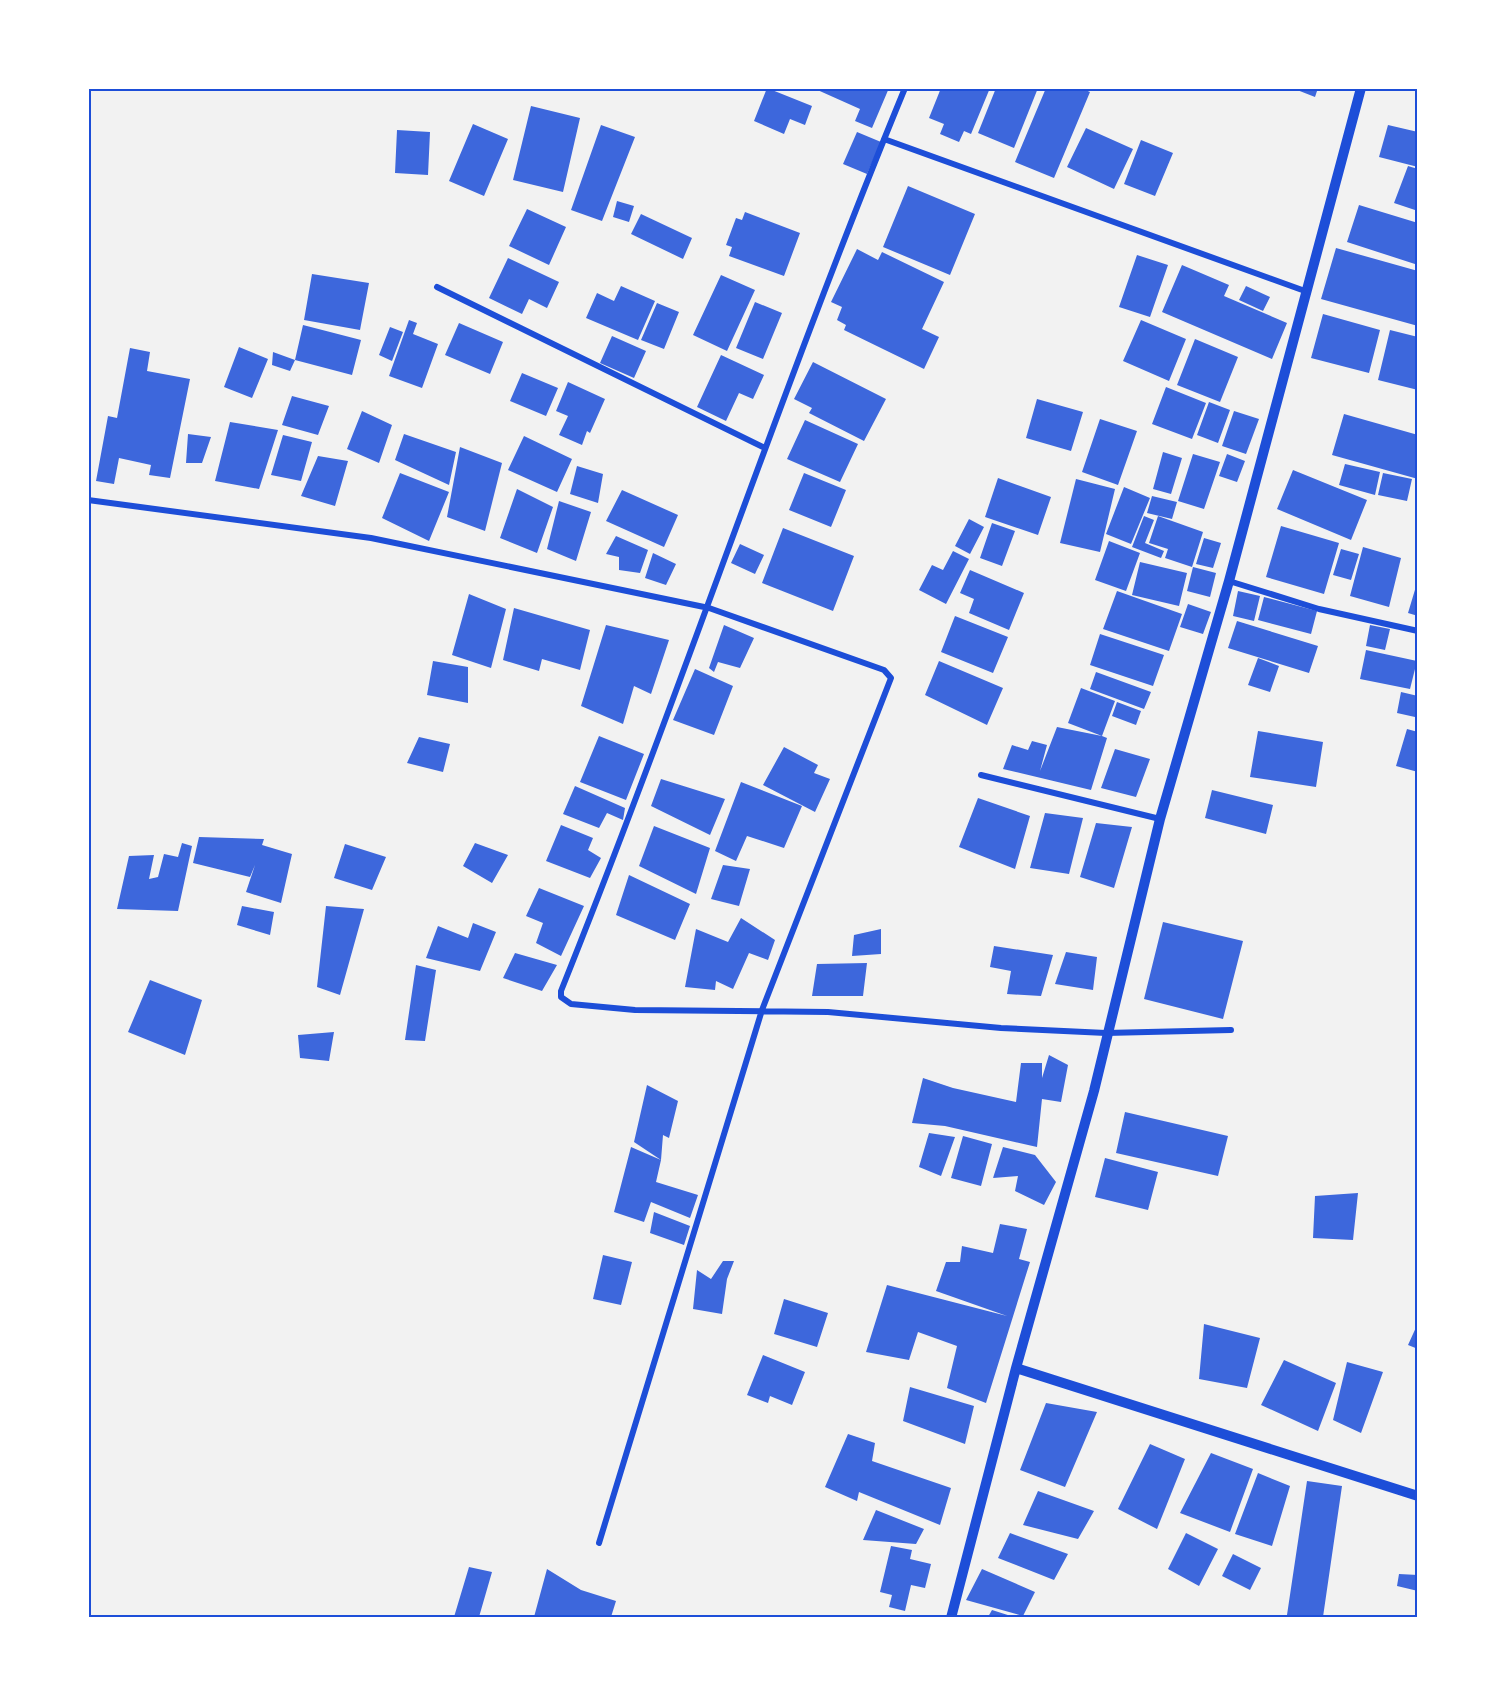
<svg xmlns="http://www.w3.org/2000/svg" width="1506" height="1706" viewBox="0 0 1506 1706" font-family="Poppins,sans-serif">
  <style>
    .building { fill: #3d67dc }
    .lines { fill: none; stroke-linecap: round; stroke-linejoin: round }
    .minor { stroke: #1d4ed8; stroke-width: 6 }
    .tertiary { stroke: #1d4ed8; stroke-width: 10 }
    .neatline { fill: none; stroke: #1d4ed8; stroke-width: 2 }
  </style>
  <rect width="100%" height="100%" fill="#f2f2f2"/>
  <!-- building -->
  <path class="building" d="M767,88L812,106L805,125L790,119L784,134L754,121Z
    M813,88H889L872,128L855,121L860,109Z
    M941,88H990L971,134L964,131L959,142L940,134L944,124L929,118Z
    M996,88H1038L1014,148L978,133Z
    M1046,88H1081L1090,92L1054,178L1015,162Z
    M1292,88H1318L1315,97Z
    M531,106L580,118L563,192L513,180Z
    M473,124L508,139L484,196L449,181Z
    M601,125L635,137L602,221L571,210Z
    M1388,125L1418,132V167L1379,157Z
    M1086,128L1133,149L1114,189L1067,167Z
    M397,130L430,132L428,175L395,173Z
    M857,132L881,142L867,174L843,164Z
    M1141,140L1173,153L1155,196L1124,184Z
    M1408,166L1418,169V211L1394,203Z
    M908,186L975,214L950,275L883,247Z
    M617,201L634,206L629,222L613,217Z
    M1359,205L1418,223V265L1347,242Z
    M527,209L566,227L549,265L509,246Z
    M745,212L800,233L784,276L729,256L732,247L726,245L736,218L742,220Z
    M641,214L692,238L683,259L631,234Z
    M1336,248L1418,271V326L1321,299Z
    M857,249L878,260L882,252L944,282L922,329L939,337L924,369L844,330L846,325L837,320L842,307L831,302Z
    M1137,255L1168,265L1150,317L1119,307Z
    M508,258L559,282L547,308L529,299L522,314L489,298Z
    M1182,265L1229,285L1224,296L1287,323L1272,359L1162,312Z
    M312,274L369,283L360,330L304,320Z
    M721,275L755,290L727,351L693,335Z
    M621,286L655,301L638,340L586,318L597,293L614,301Z
    M1246,286L1270,297L1263,311L1239,300Z
    M755,302L782,313L763,359L736,348Z
    M657,303L679,312L664,349L641,340Z
    M1323,314L1380,330L1369,373L1311,358Z
    M409,320L417,323L413,334L438,344L422,388L389,376Z
    M1141,320L1186,339L1169,381L1123,361Z
    M459,323L503,342L490,374L445,355Z
    M303,325L361,340L352,375L295,360Z
    M390,327L403,332L392,361L379,355Z
    M1390,330L1418,337V390L1378,380Z
    M612,336L646,351L634,378L600,363Z
    M1195,339L1238,357L1220,402L1177,385Z
    M239,347L268,359L252,398L224,387Z
    M130,348L150,352L147,371L190,379L170,478L149,475L151,465L119,458L114,484L96,481L108,416L117,418Z
    M273,352L295,360L290,371L272,365Z
    M721,355L764,375L753,399L739,393L726,421L697,407Z
    M813,362L886,399L864,441L809,413L812,408L794,399Z
    M522,373L558,388L546,416L510,401Z
    M568,382L605,399L590,433L587,431L582,445L559,435L568,416L556,411Z
    M1166,387L1206,403L1192,439L1152,424Z
    M292,396L329,406L318,435L282,425Z
    M1037,399L1083,412L1071,451L1026,438Z
    M1209,402L1230,410L1218,443L1197,435Z
    M362,411L392,425L379,463L347,449Z
    M1234,411L1259,419L1246,454L1222,446Z
    M1344,414L1418,435V479L1332,455Z
    M1100,419L1137,431L1118,485L1082,472Z
    M805,420L858,444L840,482L787,459Z
    M230,422L278,430L259,489L215,481Z
    M188,434L211,437L202,463H186Z
    M404,434L456,452L449,485L395,460Z
    M283,435L312,442L301,481L271,475Z
    M524,436L572,459L557,492L508,470Z
    M460,447L502,463L485,531L447,517Z
    M1163,452L1182,458L1171,494L1153,489Z
    M1193,454L1220,462L1204,509L1178,501Z
    M1227,454L1245,461L1237,482L1219,476Z
    M318,456L348,461L335,506L301,496Z
    M1345,464L1380,472L1375,495L1339,485Z
    M577,466L603,474L598,503L570,494Z
    M1293,470L1367,500L1351,540L1277,509Z
    M400,473L449,492L429,541L382,518Z
    M804,473L846,490L831,527L789,510Z
    M1383,473L1412,479L1407,501L1378,495Z
    M998,478L1051,497L1038,535L985,517Z
    M1076,479L1115,489L1100,552L1060,543Z
    M1124,487L1150,498L1131,544L1106,534Z
    M517,489L553,507L537,553L500,538Z
    M622,490L678,515L664,547L606,521Z
    M1152,496L1177,502L1172,519L1147,513Z
    M559,501L591,512L576,561L547,549Z
    M1144,516L1154,520L1145,543L1164,551L1161,558L1132,547Z
    M1158,516L1203,532L1192,567L1165,558L1168,549L1149,543Z
    M969,519L984,527L970,554L955,546Z
    M992,523L1015,531L1002,566L980,558Z
    M1281,526L1339,543L1324,594L1266,577Z
    M783,528L854,556L833,611L762,583Z
    M616,536L648,550L640,573L619,570V557L606,554Z
    M1204,538L1221,543L1213,568L1196,564Z
    M1109,541L1140,553L1126,591L1095,580Z
    M740,544L764,555L755,574L731,563Z
    M1363,547L1401,558L1389,607L1350,596Z
    M1341,549L1359,554L1351,580L1333,575Z
    M953,551L969,559L946,604L919,590L932,565L943,570Z
    M653,553L676,564L666,585L645,578Z
    M1140,562L1187,573L1179,606L1132,595Z
    M1193,567L1216,573L1210,597L1187,591Z
    M970,570L1024,593L1009,630L969,613L974,599L960,593Z
    M1417,583H1418V616L1408,613Z
    M1117,591L1182,614L1169,651L1103,629Z
    M1238,591L1260,596L1254,621L1233,616Z
    M469,594L506,609L491,668L452,655Z
    M1264,597L1317,611L1311,634L1258,620Z
    M1188,604L1211,612L1203,634L1180,627Z
    M514,608L590,630L580,670L542,659L539,671L503,660Z
    M955,616L1008,637L993,673L941,652Z
    M1237,621L1318,646L1309,673L1228,648Z
    M606,625L669,640L651,694L634,686L623,724L581,706Z
    M724,625L754,638L740,668L718,662L714,672L709,668Z
    M1370,625L1390,629L1385,650L1366,646Z
    M1100,634L1164,655L1153,686L1090,665Z
    M1366,650L1417,661L1410,689L1360,679Z
    M1258,658L1279,666L1270,692L1248,685Z
    M433,661L468,667V703L427,695Z
    M939,661L1003,688L987,725L925,695Z
    M695,669L733,686L714,735L673,720Z
    M1096,672L1151,692L1144,709L1090,689Z
    M1081,688L1115,701L1102,736L1107,738L1091,790L1003,769L1012,745L1028,750L1032,741L1047,745L1040,771L1057,727L1102,736L1068,723Z
    M1401,692L1418,696L1415,717L1397,713Z
    M1117,702L1141,711L1136,725L1112,716Z
    M1407,729L1418,732V772L1396,766Z
    M1258,731L1323,742L1316,787L1250,777Z
    M599,736L644,754L626,800L580,782Z
    M419,737L450,744L443,772L407,763Z
    M784,747L818,765L814,773L830,779L815,812L763,785Z
    M1115,749L1150,759L1136,797L1101,788Z
    M661,779L725,799L710,835L651,806Z
    M741,782L802,806L784,848L747,836L736,861L715,851Z
    M575,786L625,808L623,820L607,813L599,828L563,814Z
    M1212,790L1273,805L1266,834L1205,818Z
    M978,798L1030,816L1015,869L959,847Z
    M1045,813L1083,818L1069,874L1030,868Z
    M1096,823L1132,827L1114,888L1080,877Z
    M561,825L593,838L588,850L601,858L590,878L546,861Z
    M654,826L710,848L696,894L639,866Z
    M199,837L264,839L262,845L292,854L281,903L246,892L255,865L250,877L193,863Z
    M182,843L192,846L178,911L117,909L129,856L154,855L149,879L158,877L164,854L178,857Z
    M475,843L508,855L492,883L463,866Z
    M345,844L386,857L372,890L334,878Z
    M723,865L750,869L739,906L711,899Z
    M629,875L690,904L675,940L616,915Z
    M539,888L584,906L561,956L536,943L543,923L526,916Z
    M242,906L274,912L270,935L237,925Z
    M326,906L364,909L340,995L317,987Z
    M741,918L775,940L768,960L749,953L733,989L716,981L715,990L685,987L696,929L728,942Z
    M1163,922L1243,941L1223,1019L1144,999Z
    M473,923L496,932L480,971L426,958L438,926L468,938Z
    M881,929V954L852,956L854,935Z
    M994,946L1053,955L1041,996L1007,994L1011,971L990,967Z
    M1066,952L1097,957L1093,990L1055,984Z
    M515,953L557,965L542,991L503,978Z
    M867,963L863,996H812L817,964Z
    M416,965L436,970L425,1041L405,1040Z
    M150,980L202,1000L185,1055L128,1032Z
    M334,1032L329,1061L300,1058L298,1035Z
    M1049,1055L1068,1065L1061,1102L1042,1099L1037,1147L945,1126L912,1123L923,1078L953,1088L1016,1102L1021,1063H1042V1078Z
    M647,1085L678,1101L669,1138L663,1135L661,1160L634,1142Z
    M1125,1112L1228,1136L1218,1176L1116,1153Z
    M929,1133L955,1137L941,1176L919,1167Z
    M963,1136L992,1144L981,1186L951,1178Z
    M631,1147L661,1160L656,1182L698,1195L690,1218L651,1202L644,1222L614,1212Z
    M1003,1147L1035,1155L1056,1182L1044,1205L1015,1191L1018,1176L993,1178Z
    M1105,1158L1158,1172L1148,1210L1095,1197Z
    M1358,1193L1353,1240L1313,1238L1315,1196Z
    M654,1212L690,1226L684,1245L650,1233Z
    M1000,1224L1027,1229L1019,1259L1030,1262L986,1403L947,1388L957,1346L918,1332L909,1360L866,1352L887,1285L1007,1316L936,1291L946,1262H960L962,1246L993,1253Z
    M603,1255L632,1262L621,1305L593,1299Z
    M723,1261H734L727,1279L722,1314L693,1309L697,1270L711,1279Z
    M784,1299L828,1313L817,1347L774,1334Z
    M1418,1323V1349L1408,1345Z
    M1204,1324L1260,1338L1247,1388L1199,1379Z
    M763,1355L805,1372L792,1405L770,1396L768,1403L747,1395Z
    M1284,1360L1336,1383L1318,1431L1261,1405Z
    M1347,1362L1383,1372L1361,1433L1333,1420Z
    M910,1387L974,1406L965,1444L903,1421Z
    M1046,1403L1097,1412L1065,1487L1020,1470Z
    M848,1434L875,1443L872,1461L951,1488L940,1525L859,1492L857,1501L825,1487Z
    M1150,1444L1185,1459L1157,1529L1118,1509Z
    M1211,1453L1253,1469L1230,1532L1180,1513Z
    M1258,1473L1290,1486L1272,1546L1235,1534Z
    M1307,1481L1342,1486L1323,1617L1287,1615Z
    M1038,1491L1094,1511L1078,1539L1023,1525Z
    M876,1510L924,1529L916,1544L863,1540Z
    M1010,1533L1068,1554L1054,1580L998,1558Z
    M1186,1533L1218,1549L1199,1586L1168,1569Z
    M891,1546L912,1550L910,1559L931,1564L925,1588L911,1585L905,1611L889,1607L892,1595L880,1592Z
    M1233,1554L1261,1568L1250,1590L1222,1576Z
    M469,1567L492,1572L479,1617H454Z
    M547,1569L581,1590L616,1601L611,1617H534Z
    M982,1569L1035,1592L1023,1616L966,1600Z
    M1399,1574L1418,1575V1591L1397,1586Z
    M992,1610L1014,1617H988Z"/>
  <g class="lines">
    <!-- minor -->
    <path class="minor" d="M905,88C782,386 681,692 561,991V997L571,1004L635,1010L828,1012L1001,1028L1106,1033L1231,1030
      M884,139L1305,291
      M437,287L765,448
      M88,500L371,538L709,608L884,670L891,678L762,1010L599,1543
      M1229,581L1319,609L1418,631
      M981,775L1160,819"/>
    <!-- tertiary -->
    <path class="tertiary" d="M1016,1368L1418,1496
      M951,1618L1016,1368L1094,1091L1160,819L1229,581L1361,88"/>
  </g>
  <!-- border -->
  <rect width="1506" height="1706" fill="none" stroke="#ffffff" stroke-width="180"/>
  <rect x="90" y="90" width="1326" height="1526" class="neatline"/>
</svg>
